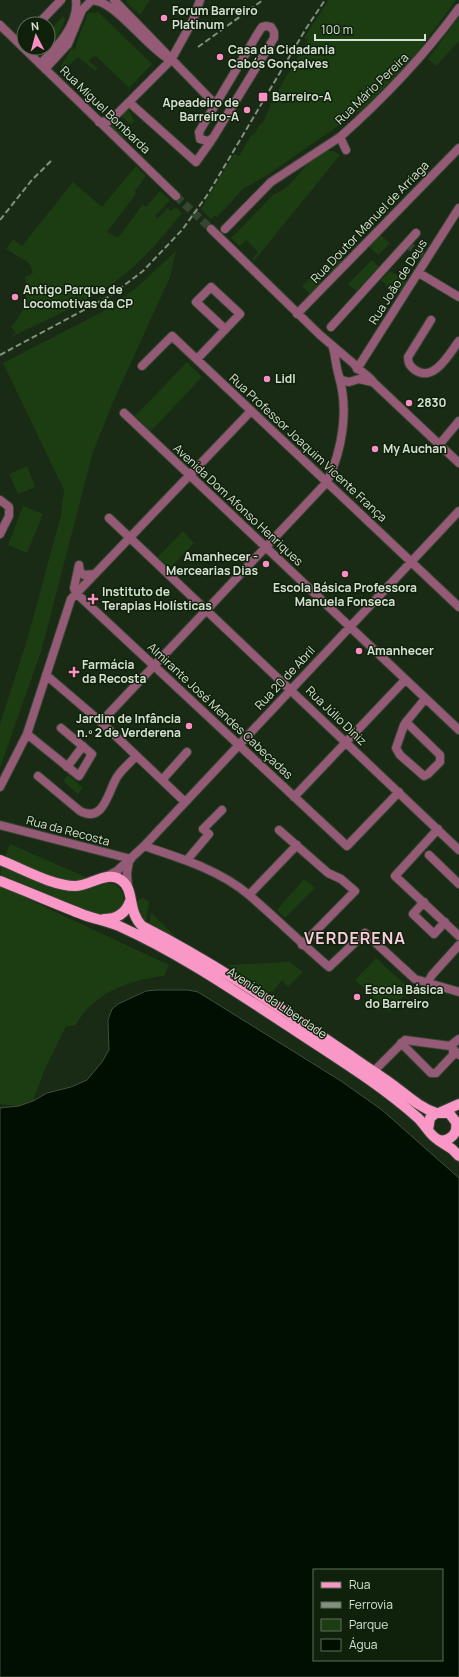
<svg xmlns="http://www.w3.org/2000/svg" width="459" height="1677" viewBox="0 0 459 1677" font-family="Manrope,sans-serif">
  <style>
    .green { fill: #1c3d12 }
    .water { fill: #010f00; stroke: #414e3f; fill-rule: evenodd }
    .lines { fill: none; stroke-linecap: round; stroke-linejoin: round }
    .minor-tunnel { stroke: #354532; stroke-width: 8; stroke-dasharray: 8 4; stroke-linecap: butt }
    .minor-casing { stroke: #374733; stroke-width: 10 }
    .major-casing { stroke: #374733; stroke-width: 12 }
    .minor { stroke: #955b76; stroke-width: 8 }
    .major { stroke: #f998c6; stroke-width: 10 }
    .rail { stroke: #82907f; stroke-width: 2; stroke-dasharray: 6 3; stroke-linecap: butt }
    .poi-dot { fill: #fb8fc3; stroke: #10210b; stroke-width: 1.5 }
    .labels { text-anchor: middle; stroke-width: 3; stroke-linejoin: round; paint-order: stroke }
    .poi-label { font-size: 12px; font-weight: bold; fill: #d6e1d3; stroke: #10210b; text-anchor: start }
    .street-label { font-size: 12px; fill: #d6e1d3; stroke: #10210b }
    .district-label { font-size: 16px; font-weight: bold; letter-spacing: 1px; fill: #fccde1; stroke: #10210b }
  </style>
  <rect width="100%" height="100%" fill="#192a15"/>
  <!-- green -->
  <path class="green" d="M127,0H150L140,15L127,3Z
    M329,0H456L414,57L364,108L266,176L244,188L217,217L215,215L211,219L201,209L234,154L239,156L252,134L254,135L260,124H262L271,105L270,104L308,40L304,38Z
    M98,12L152,64L129,88L95,55L89,61L98,69L95,71L78,57L61,73V66L72,48L74,50L88,13Z
    M63,16L65,19C62,28 57,40 48,45V32Z
    M459,17V41L436,66L428,59Z
    M128,109L135,122L130,124L120,115Z
    M115,119C123,126 125,129 123,139L112,128V124Z
    M327,151H333L340,155L254,261L252,259L258,252L246,240L240,246L231,238L274,194C296,188 304,157 327,151Z
    M136,166L146,176L135,191L136,194L107,232L118,238L143,204L146,207L159,192H161L170,200L155,216L157,219L168,208L171,211L175,207L182,213C163,237 141,263 116,281C83,305 44,320 8,339L16,333L11,327C24,313 29,296 25,277L33,273L29,263L6,249L13,239L22,246L73,182L102,207Z
    M380,235L390,243L378,255L369,247Z
    M176,251L170,277L113,402L93,452L41,652L0,768V724L27,640L61,515L64,490L3,363L100,313L135,289Z
    M334,254L342,262L331,274L323,265Z
    M372,260L379,267L356,291L348,284Z
    M390,271L407,282L401,291L390,283L388,287L381,280Z
    M313,275L322,283L310,294L302,286Z
    M187,362L202,377L151,431L135,416Z
    M27,466L35,487L18,494L9,474Z
    M23,506L43,514L27,553L8,545Z
    M183,531L194,543L170,568L158,557Z
    M68,775L83,788L78,794L63,781Z
    M10,844L88,878C63,887 28,866 5,857Z
    M2,865L75,891L89,889L108,883L116,885L122,891L124,904C116,916 105,916 91,912L0,876Z
    M304,879L315,888L285,918L277,910Z
    M0,886L169,965L164,976C128,980 94,993 75,1026H66L44,1071L33,1101L47,1093L71,1087L87,1080L0,1143V1107L16,1106L0,1104Z
    M142,898L149,901L146,923C139,919 135,907 138,900Z
    M151,913L176,937L149,926Z
    M376,958L410,989L389,1012L355,980Z
    M290,962L303,972L288,987L282,980L273,991L269,992L227,965Z"/>
  <!-- water -->
  <path class="water" d="M157,990H188L198,992L341,1081L382,1110L459,1178V1677H0V1108L19,1106L33,1101L47,1093L71,1087L87,1080L102,1062L109,1050L108,1020L112,1009L118,1004L146,991ZM314,1570H442V1660H314Z"/>
  <g class="lines">
    <!-- minor-tunnel -->
    <path class="minor-tunnel" d="M176,196L211,229
      M406,244L428,259"/>
    <defs>
      <path id="minor" d="M114,0L216,105
        M96,1C115,3 146,45 167,58
        M38,24L61,0
        M0,25L176,196
        M266,26L271,27L274,32V38L213,138L208,141L200,139L199,132L258,33L262,27Z
        M40,64C56,48 79,25 76,0
        M45,69L68,44L82,10L90,2
        M130,103L196,162L211,141
        M99,122L109,121L116,115L171,60L193,20L200,0
        M346,150L340,137C384,98 424,56 459,8
        M211,229L320,335L354,364C360,372 369,375 374,383L459,463
        M225,229L271,182L340,137
        M419,273L459,297
        M297,314L459,148
        M431,320L408,357C408,364 410,366 415,370C434,383 449,354 459,341
        M331,327L416,233
        M333,348C336,357 336,374 341,380L349,382L359,379L372,382
        M197,359L240,314L211,287L196,302L225,329
        M142,366L172,336L459,607
        M357,369L459,208
        M124,413L459,730
        M439,445L459,421
        M0,500L9,507V516L0,534
        M109,518L459,850
        M95,574L84,575L80,572L79,565L74,588L76,593L347,846L399,792
        M46,675L101,722L185,802
        M101,722L327,482C342,451 349,410 339,377
        M406,722L440,755V762L428,774L424,776L400,755L396,748L404,725L406,722L425,699
        M27,734L79,776L92,754L61,728
        M67,767L83,746
        M38,776L80,811C104,824 108,791 117,777C122,769 130,763 136,756
        M162,780L187,752
        M0,787L27,734L71,599L251,411
        M294,797L405,680
        M0,825L131,859
        M438,829L395,876L459,936
        M279,830L328,873L341,879L355,891L302,945
        M144,846C180,858 220,870 249,895C276,918 302,944 329,967L365,933L415,979L459,992
        M429,855L459,884
        M187,860L209,834L203,829L222,810
        M105,877L117,871L144,846L459,511
        M128,888L127,873L129,861
        M249,895L297,845
        M424,902L413,914L434,934L445,922
        M428,982L432,975L459,945
        M401,1043L431,1073H436L453,1055V1049
        M450,1046L459,1039
        M374,1071L405,1040L450,1046L459,1055"/>
      <path id="major" d="M0,860C21,868 52,886 75,886C90,886 107,870 121,880C135,889 127,911 142,926C215,963 283,1010 351,1056C365,1066 379,1075 393,1085C408,1096 419,1107 436,1113
        M0,881C28,892 56,904 84,915C95,919 108,921 119,926C181,954 236,992 293,1029C335,1057 380,1084 418,1118C427,1126 435,1148 450,1138C456,1134 457,1129 456,1122L449,1113H436L430,1118L428,1130
        M104,919C117,919 126,913 130,901
        M441,1112L459,1104
        M438,1140L452,1149L459,1156"/>
    </defs>
    <!-- minor casing -->
    <use href="#minor" class="minor-casing"/>
    <!-- major casing -->
    <use href="#major" class="major-casing"/>
    <!-- minor -->
    <use href="#minor" class="minor"/>
    <!-- major -->
    <use href="#major" class="major"/>
    <!-- rail -->
    <path class="rail" d="M198,47L263,0
      M0,220L31,181L53,159
      M0,355L110,296L143,271L182,230L208,194L307,27L325,0"/>
  </g>
  <!-- markers -->
  <g class="poi-dot">
    <circle cx="164" cy="18" r="4"/>
    <circle cx="220" cy="57" r="4"/>
    <rect x="258" y="92" width="10" height="10" rx="2"/>
    <circle cx="247" cy="110" r="4"/>
    <circle cx="15" cy="297" r="4"/>
    <circle cx="267" cy="379" r="4"/>
    <circle cx="409" cy="403" r="4"/>
    <circle cx="375" cy="449" r="4"/>
    <circle cx="266" cy="564" r="4"/>
    <circle cx="345" cy="574" r="4"/>
    <path d="M91 593h4v4h4v4h-4v4h-4v-4h-4v-4h4z"/>
    <circle cx="359" cy="651" r="4"/>
    <path d="M72 666h4v4h4v4h-4v4h-4v-4h-4v-4h4z"/>
    <circle cx="189" cy="726" r="4"/>
    <circle cx="357" cy="997" r="4"/>
  </g>
  <g class="labels">
    <!-- poi labels -->
    <g class="poi-label">
      <text x="172" y="15">Forum Barreiro<tspan x="172" dy="14">Platinum</tspan></text>
      <text x="228" y="54">Casa da Cidadania<tspan x="228" dy="14">Cabós Gonçalves</tspan></text>
      <text x="272" y="101">Barreiro-A</text>
      <text x="239" y="107" text-anchor="end">Apeadeiro de<tspan x="239" dy="14">Barreiro-A</tspan></text>
      <text x="23" y="294">Antigo Parque de<tspan x="23" dy="14">Locomotivas da CP</tspan></text>
      <text x="275" y="383">Lidl</text>
      <text x="417" y="407">2830</text>
      <text x="383" y="453">My Auchan</text>
      <text x="258" y="561" text-anchor="end">Amanhecer -<tspan x="258" dy="14">Mercearias Dias</tspan></text>
      <text x="345" y="592" text-anchor="middle">Escola Básica Professora<tspan x="345" dy="14">Manuela Fonseca</tspan></text>
      <text x="102" y="596">Instituto de<tspan x="102" dy="14">Terapias Holísticas</tspan></text>
      <text x="367" y="655">Amanhecer</text>
      <text x="82" y="669">Farmácia<tspan x="82" dy="14">da Recosta</tspan></text>
      <text x="181" y="723" text-anchor="end">Jardim de Infância<tspan x="181" dy="14">n.º 2 de Verderena</tspan></text>
      <text x="365" y="994">Escola Básica<tspan x="365" dy="14">do Barreiro</tspan></text>
    </g>
    <!-- street labels -->
    <g class="street-label">
      <text transform="translate(372 89) rotate(-44)" y="4">Rua Mário Pereira</text>
      <text transform="translate(105 110) rotate(44)" y="4">Rua Miguel Bombarda</text>
      <text transform="translate(370 222) rotate(-46)" y="4">Rua Doutor Manuel de Arriaga</text>
      <text transform="translate(398 282) rotate(-58)" y="4">Rua João de Deus</text>
      <text transform="translate(308 448) rotate(43)" y="4">Rua Professor Joaquim Vicente França</text>
      <text transform="translate(238 505) rotate(43)" y="4">Avenida Dom Afonso Henriques</text>
      <text transform="translate(285 678) rotate(-47)" y="4">Rua 20 de Abril</text>
      <text transform="translate(220 711) rotate(43)" y="4">Almirante José Mendes Cabeçadas</text>
      <text transform="translate(336 716) rotate(44)" y="4">Rua Júlio Diniz</text>
      <text transform="translate(68 831) rotate(15)" y="4">Rua da Recosta</text>
      <text transform="translate(277 1003) rotate(34)" y="4">Avenida da Liberdade</text>
    </g>
    <!-- district labels -->
    <g class="district-label">
      <text x="355" y="944">VERDERENA</text>
    </g>
  </g>
  <!-- legend -->
  <rect x="313" y="1569" width="130" height="92" fill="#10210b" stroke="#5f6e5b"/>
  <rect x="321" y="1582" width="20" height="6" fill="#f998c6" stroke="#5f6e5b"/>
  <text x="349" y="1589" font-size="12" fill="#d6e1d3">Rua</text>
  <rect x="321" y="1602" width="20" height="6" fill="#82907f" stroke="#5f6e5b"/>
  <text x="349" y="1609" font-size="12" fill="#d6e1d3">Ferrovia</text>
  <rect x="321" y="1619" width="20" height="12" fill="#1c3d12" stroke="#5f6e5b"/>
  <text x="349" y="1629" font-size="12" fill="#d6e1d3">Parque</text>
  <rect x="321" y="1639" width="20" height="12" fill="#010f00" stroke="#5f6e5b"/>
  <text x="349" y="1649" font-size="12" fill="#d6e1d3">Água</text>
  <!-- north arrow -->
  <g transform="translate(36 36) rotate(354)"><circle r="19" fill="#10210b" stroke="#5f6e5b"/>
  <path d="M0-3L7 15L0 10L-7 15Z" fill="#fb8fc3"/>
  <text y="-6" font-size="11" font-weight="bold" text-anchor="middle" fill="#d6e1d3">N</text>
  </g>
  <!-- scale -->
  <path d="M315 34v6h110v-6" fill="none" stroke="#d6e1d3" stroke-width="2"/>
  <text x="321" y="34" font-size="12" fill="#d6e1d3" stroke="#10210b" stroke-width="3" paint-order="stroke">100 m</text>
</svg>
